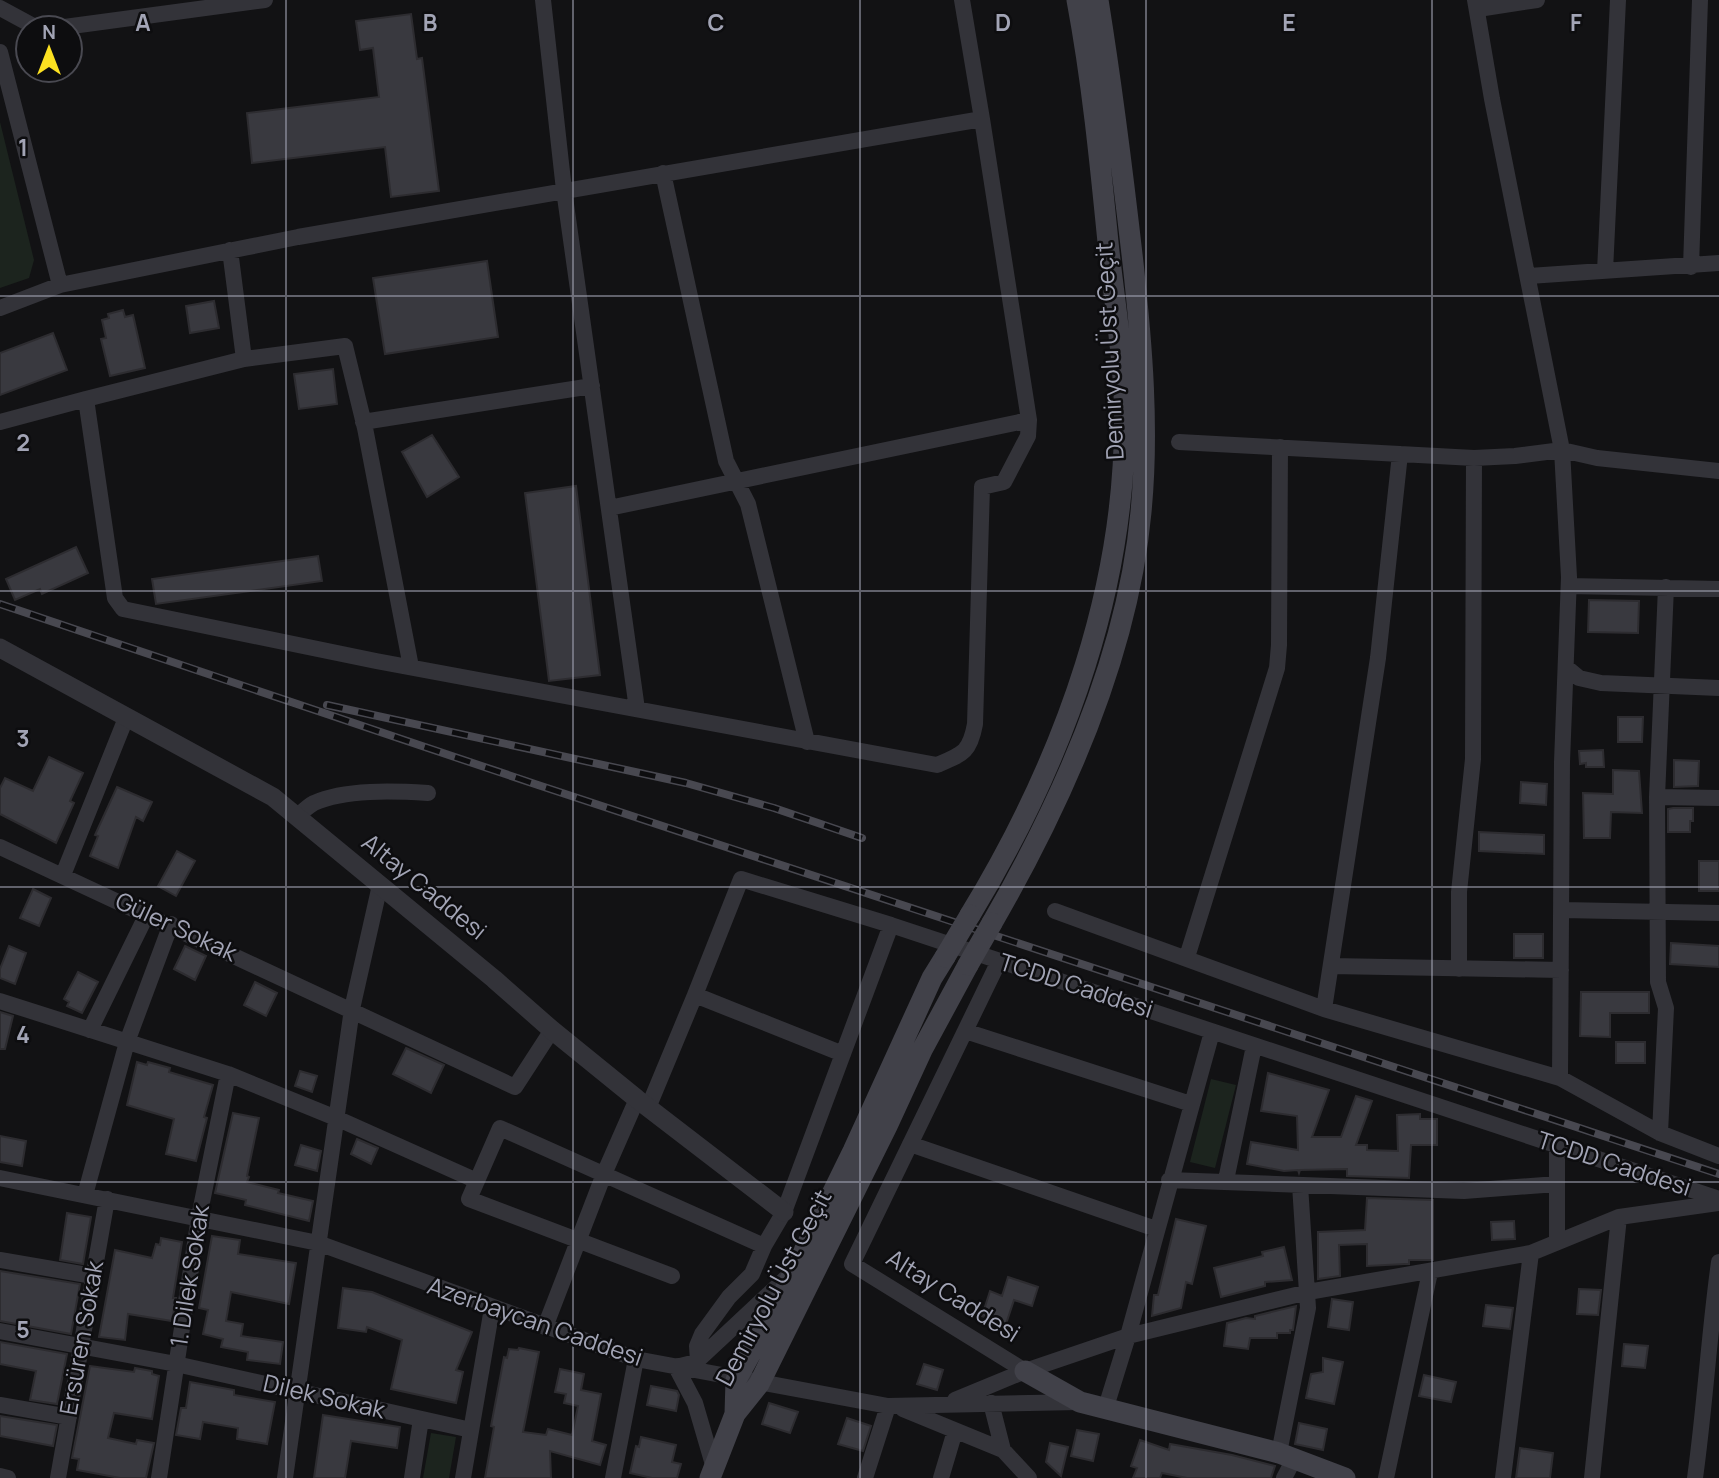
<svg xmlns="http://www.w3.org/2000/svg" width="1719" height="1478" viewBox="0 0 1719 1478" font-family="Manrope,sans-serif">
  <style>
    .green { fill: #1c241e }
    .building { fill: #39393f; stroke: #2d2c30; stroke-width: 2 }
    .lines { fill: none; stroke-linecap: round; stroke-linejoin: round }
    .minor { stroke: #333339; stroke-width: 16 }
    .tertiary { stroke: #333339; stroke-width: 19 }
    .secondary { stroke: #414149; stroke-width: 21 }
    .rail-casing { stroke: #484850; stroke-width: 8 }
    .rail { stroke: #0d0d0f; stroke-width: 5; stroke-dasharray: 16; stroke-linecap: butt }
    .secondary-bridge { stroke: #414149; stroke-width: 21 }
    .grid { fill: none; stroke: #a2a4b5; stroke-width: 2; stroke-opacity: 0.55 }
    .labels { text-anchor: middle; stroke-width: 5; stroke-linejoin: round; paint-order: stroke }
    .street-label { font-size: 24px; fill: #a2a4b5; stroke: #0d0d0f }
    .grid-label { font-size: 23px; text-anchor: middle; font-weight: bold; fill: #a2a4b5; stroke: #0d0d0f; stroke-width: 5; stroke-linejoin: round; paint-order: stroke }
  </style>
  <rect width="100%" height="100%" fill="#121214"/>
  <!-- green -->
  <path class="green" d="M0,122L34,260L29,278L0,288Z
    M1211,1079L1236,1085L1215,1168L1190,1162Z
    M431,1433L456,1437L449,1478H423Z"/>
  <!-- building -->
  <path class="building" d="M411,14L417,59L422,58L439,191L391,197L385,147L252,163L247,113L379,97L373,48L360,50L356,21Z
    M487,261L498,337L385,354L373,278Z
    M214,301L219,328L190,333L186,306Z
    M123,310L125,317L133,315L145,368L110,376L101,339L106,338L102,320L109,318L108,314Z
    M53,333L67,370L0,395V353Z
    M333,369L337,404L299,409L294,374Z
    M432,435L459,477L427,497L402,452Z
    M576,486L600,675L549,681L525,493Z
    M76,547L88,573L42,594L40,589L15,600L6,579Z
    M318,556L322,581L156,604L152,579Z
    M1589,600L1639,601L1638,633L1588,632Z
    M1618,717H1643L1642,742H1618Z
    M1603,750L1604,767H1586V763L1580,764L1579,751Z
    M49,757L83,773L70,801L74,803L56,843L0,814V788L5,778L33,791Z
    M1674,760L1699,761L1698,786L1674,787Z
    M1613,770L1639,771L1642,813L1611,812L1610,838H1584L1583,793L1613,794Z
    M1521,782L1547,784L1546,805L1520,803Z
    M117,787L152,802L143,821L136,817L118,868L90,856L98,836L95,835Z
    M1673,808H1693V821H1690V832H1668V809Z
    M1479,832L1544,835V854L1479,851Z
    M177,851L195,861L176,896L158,886Z
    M1699,861H1719V891H1699Z
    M33,889L51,898L39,926L20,918Z
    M1514,934H1543V958H1514Z
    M1671,943L1719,946V967L1670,964Z
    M9,946L26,953L15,984L0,978V969Z
    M185,946L206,956L195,980L174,969Z
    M78,972L98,982L82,1013L67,1006L69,1002L64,999Z
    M255,982L277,993L266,1016L244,1005Z
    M1581,992H1649V1013H1610V1037L1580,1036Z
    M0,1012L13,1016L5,1049H0Z
    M1616,1042H1645V1063H1616Z
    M406,1048L444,1065L431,1093L393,1074Z
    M137,1062L147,1065L148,1062L170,1068L169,1072L213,1085L204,1117L207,1118L196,1161L166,1154L174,1119L127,1105Z
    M300,1071L317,1076L312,1092L295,1086Z
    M1268,1073L1329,1090L1312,1137H1341L1356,1096L1372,1101L1356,1145H1367V1150L1398,1151L1397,1115L1420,1114V1119H1437V1145H1411L1409,1178L1347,1176V1169L1300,1170L1299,1173L1298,1170L1284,1171L1247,1164L1251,1142L1298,1150L1297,1116L1261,1111Z
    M233,1113L259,1118L247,1176L249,1177L247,1182L279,1190L278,1193L313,1201L309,1221L245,1205L246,1200L215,1193Z
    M0,1136L26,1141L22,1166L0,1162Z
    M357,1139L378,1148L371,1164L351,1154Z
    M301,1145L321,1151L317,1171L295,1165Z
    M1367,1198L1433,1200V1260H1409V1264H1405L1367,1266V1244L1339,1245L1340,1276L1318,1279V1232L1365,1230Z
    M67,1213L91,1217L83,1264L60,1260Z
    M1176,1219L1206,1226L1192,1284L1186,1282L1181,1308L1152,1316L1154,1295H1158Z
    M1514,1221L1515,1239L1492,1240L1491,1222Z
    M212,1236L240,1240L238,1254L296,1263L289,1304L231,1292L226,1321L243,1324L241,1336L283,1342L280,1364L247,1360L248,1352L221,1347L223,1339L203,1334L208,1310L199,1308Z
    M161,1238L182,1242L173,1298H176L172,1321L128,1314L125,1340L99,1337L115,1250L152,1258L156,1244L160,1245Z
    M1284,1247L1292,1280L1265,1282V1286L1221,1297L1214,1268L1263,1256L1262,1252Z
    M0,1271L80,1284L71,1334L0,1321Z
    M1008,1277L1038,1287L1032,1306L1014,1300L1006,1324L982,1316L990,1291L1002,1296Z
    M343,1288L372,1292L472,1332L456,1370L463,1372L456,1403L391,1389L402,1340L367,1327L366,1332L338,1328Z
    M1579,1289L1601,1290L1598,1315L1577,1314Z
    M1332,1299L1353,1302L1349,1330L1328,1327Z
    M1486,1305L1513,1308L1510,1329L1483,1326Z
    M1296,1306L1293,1330H1290V1333H1277V1338H1250L1248,1349L1224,1346L1227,1323L1246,1318L1255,1319V1316Z
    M0,1342L67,1354L57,1404L30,1400L36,1371L0,1364Z
    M1624,1344L1648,1346L1645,1368L1622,1366Z
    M519,1348L539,1352L523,1432L546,1435L548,1429L572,1435L578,1406L564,1403L566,1394L555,1392L560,1369L584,1374L581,1390L601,1394L592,1441L606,1445L600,1465L550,1451L551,1478H485L494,1427L491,1426L504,1357L507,1358L509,1349L518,1350Z
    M1323,1358L1343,1362L1334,1404L1306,1398L1311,1374L1323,1372Z
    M924,1364L943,1370L937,1390L917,1384Z
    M90,1366L134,1372L135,1368L152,1371V1374L159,1376L152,1419L114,1413L108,1438L136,1444L137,1440L154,1443L146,1478H120L77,1470L79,1459L72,1458Z
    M1424,1375L1456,1382L1451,1402L1419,1396Z
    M190,1382L234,1390V1395L275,1402L267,1444L237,1439L238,1428L203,1422L200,1439L176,1435L181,1408H186Z
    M651,1386L677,1391L679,1395L676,1411L647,1405Z
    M769,1403L798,1412L790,1433L762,1424Z
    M323,1415L400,1427L397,1448L351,1441L345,1478H314Z
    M0,1416L57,1425L53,1446L0,1436Z
    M847,1418L871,1426L863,1451L838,1444Z
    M1299,1423L1327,1429L1323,1450L1295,1444Z
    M1077,1430L1099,1434L1093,1461L1071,1456Z
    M641,1437L676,1445L672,1462L681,1464L677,1478H652L630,1473L636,1446L639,1447Z
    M1140,1440L1169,1450L1170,1444L1232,1455L1275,1466L1271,1478H1187L1162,1473L1160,1478H1133L1137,1468L1131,1466Z
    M1050,1443L1068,1447L1061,1476L1046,1462Z
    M1520,1448L1553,1453L1550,1478H1516Z"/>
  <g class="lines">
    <!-- minor -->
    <path class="minor" d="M543,0L564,190L637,709
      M1475,0L1492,99L1562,450L1597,458L1719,471
      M0,8L37,28
      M1478,9L1537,0
      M57,28L265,0
      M0,52L60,285
      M663,173L726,461L748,504L807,742
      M230,250L244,359L86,399L115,598L123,609L376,661L937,765C963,754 970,752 975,724L982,487L1004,482L1028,436L1029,420L982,119
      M1691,267L1700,0
      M1605,271L1618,0
      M1529,276L1719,263
      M0,308L60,285L298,237L982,119L962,0
      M244,359L345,346L365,428L411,667
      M0,422L86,399
      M363,422L592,386
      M1179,442L1474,458L1515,456L1562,450L1569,577L1562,762L1560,1078
      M609,508L1029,420
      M1569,586L1719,589
      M1567,668L1579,678L1601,683L1719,688
      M1657,797L1719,798
      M297,817C302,812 308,806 314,803C345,789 394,791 428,793
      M0,847L515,1087L552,1030
      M63,875L126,718
      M1562,910L1719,913
      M1055,911L1324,1009L1560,1078L1660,1133L1719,1156
      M1187,957L1277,668L1279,645L1280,447
      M999,961L852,1264L1025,1371
      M1331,966L1561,970
      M1459,969V892L1473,759L1474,458
      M695,995L741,879L891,925
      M0,1001L228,1074L336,1118L477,1181
      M1324,1009L1378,658L1400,454
      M90,1030L147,914
      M965,1031L1191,1104
      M648,1108L695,995L843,1054
      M1660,1133L1666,1008L1658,982L1657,797L1666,587
      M910,1144L1156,1229
      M1557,1145V1242
      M0,1178L318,1243L636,1359L888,1406L1080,1402
      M1169,1180L1464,1191L1557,1184
      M1226,1180L1254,1046
      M85,1195L127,1042L171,924
      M0,1260L93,1276
      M672,1276L469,1199L500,1128L764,1246
      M545,1327L604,1174L637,1099
      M0,1331L176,1364L471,1430
      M698,1361L697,1346L702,1334L729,1297L752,1274L764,1246L784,1212L891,925L1719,1199
      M955,1400L1025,1371L1128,1336L1308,1292L1531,1253L1619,1217L1719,1203
      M991,1403L1003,1450L1029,1478
      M0,1405L69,1417
      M1106,1407L1128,1336L1212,1032
      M903,1409L1003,1450
      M1279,1453L1308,1308L1300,1185
      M714,1468L695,1403L676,1367L696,1362L786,1278
      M0,1476L8,1478
      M58,1478L107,1199
      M159,1478L199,1217L228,1074
      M285,1478L352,1009L380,885
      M412,1478L421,1419
      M463,1478L492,1308
      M613,1478L636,1359
      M865,1478L888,1406
      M941,1478L955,1431
      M1284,1478L1294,1459
      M1386,1478L1430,1272
      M1503,1478L1531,1253
      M1592,1478L1619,1217
      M1695,1478C1705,1406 1709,1334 1719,1262"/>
    <!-- tertiary -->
    <path class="tertiary" d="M0,648L273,797L494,979L552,1030L637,1099L784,1212"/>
    <!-- secondary -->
    <path class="secondary" d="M970,915C1065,759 1131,579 1124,394C1122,344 1113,292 1108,242C1100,161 1092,80 1077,0
      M992,923C1063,800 1128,654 1141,512C1149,429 1142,345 1133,263C1123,175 1112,87 1098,0
      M1025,1371L1080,1402L1279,1453L1345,1478
      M735,1414L736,1380L778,1304L853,1151L932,978L945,957
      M710,1478L735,1414L759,1384L887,1126L922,1050L968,965"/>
    <defs>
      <path id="rail" d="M0,604L538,785L1719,1174
        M327,705L686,783L774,808L862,838"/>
    </defs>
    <!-- rail casing -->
    <use href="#rail" class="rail-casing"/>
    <!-- rail -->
    <use href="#rail" class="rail"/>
    <!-- secondary-bridge -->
    <path class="secondary-bridge" d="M945,957L970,915
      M968,965L992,923"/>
  </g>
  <!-- grid -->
  <path class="grid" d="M286,0V1478M573,0V1478M860,0V1478M1146,0V1478M1432,0V1478M0,296H1719M0,591H1719M0,887H1719M0,1182H1719"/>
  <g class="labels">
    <!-- street labels -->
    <g class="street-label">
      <text transform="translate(1110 351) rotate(-93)" y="8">Demiryolu Üst Geçit</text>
      <text transform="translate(424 887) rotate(39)" y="8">Altay Caddesi</text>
      <text transform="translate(176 927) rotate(25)" y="8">Güler Sokak</text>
      <text transform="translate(1076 986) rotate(18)" y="8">TCDD Caddesi</text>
      <text transform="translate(1614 1164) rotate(18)" y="8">TCDD Caddesi</text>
      <text transform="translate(190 1276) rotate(-81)" y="8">1. Dilek Sokak</text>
      <text transform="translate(774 1288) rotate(-62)" y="8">Demiryolu Üst Geçit</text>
      <text transform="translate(953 1296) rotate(32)" y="8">Altay Caddesi</text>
      <text transform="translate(535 1322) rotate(19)" y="8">Azerbaycan Caddesi</text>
      <text transform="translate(82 1338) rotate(-80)" y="8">Ersüren Sokak</text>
      <text transform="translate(324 1397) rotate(13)" y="8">Dilek Sokak</text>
    </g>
  </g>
  <g class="grid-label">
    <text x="143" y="31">A</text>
    <text x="430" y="31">B</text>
    <text x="716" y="31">C</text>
    <text x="1003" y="31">D</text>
    <text x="1289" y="31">E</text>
    <text x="1576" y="31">F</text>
    <text x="23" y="156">1</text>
    <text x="23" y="451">2</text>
    <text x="23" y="747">3</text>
    <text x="23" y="1043">4</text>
    <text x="23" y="1338">5</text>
  </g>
  <!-- north arrow -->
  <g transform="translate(49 49)"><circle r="33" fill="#0d0d0f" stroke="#494951" stroke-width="2"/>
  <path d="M0-5L12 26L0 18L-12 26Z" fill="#fce121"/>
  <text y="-10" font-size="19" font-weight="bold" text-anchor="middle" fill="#a2a4b5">N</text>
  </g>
</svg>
